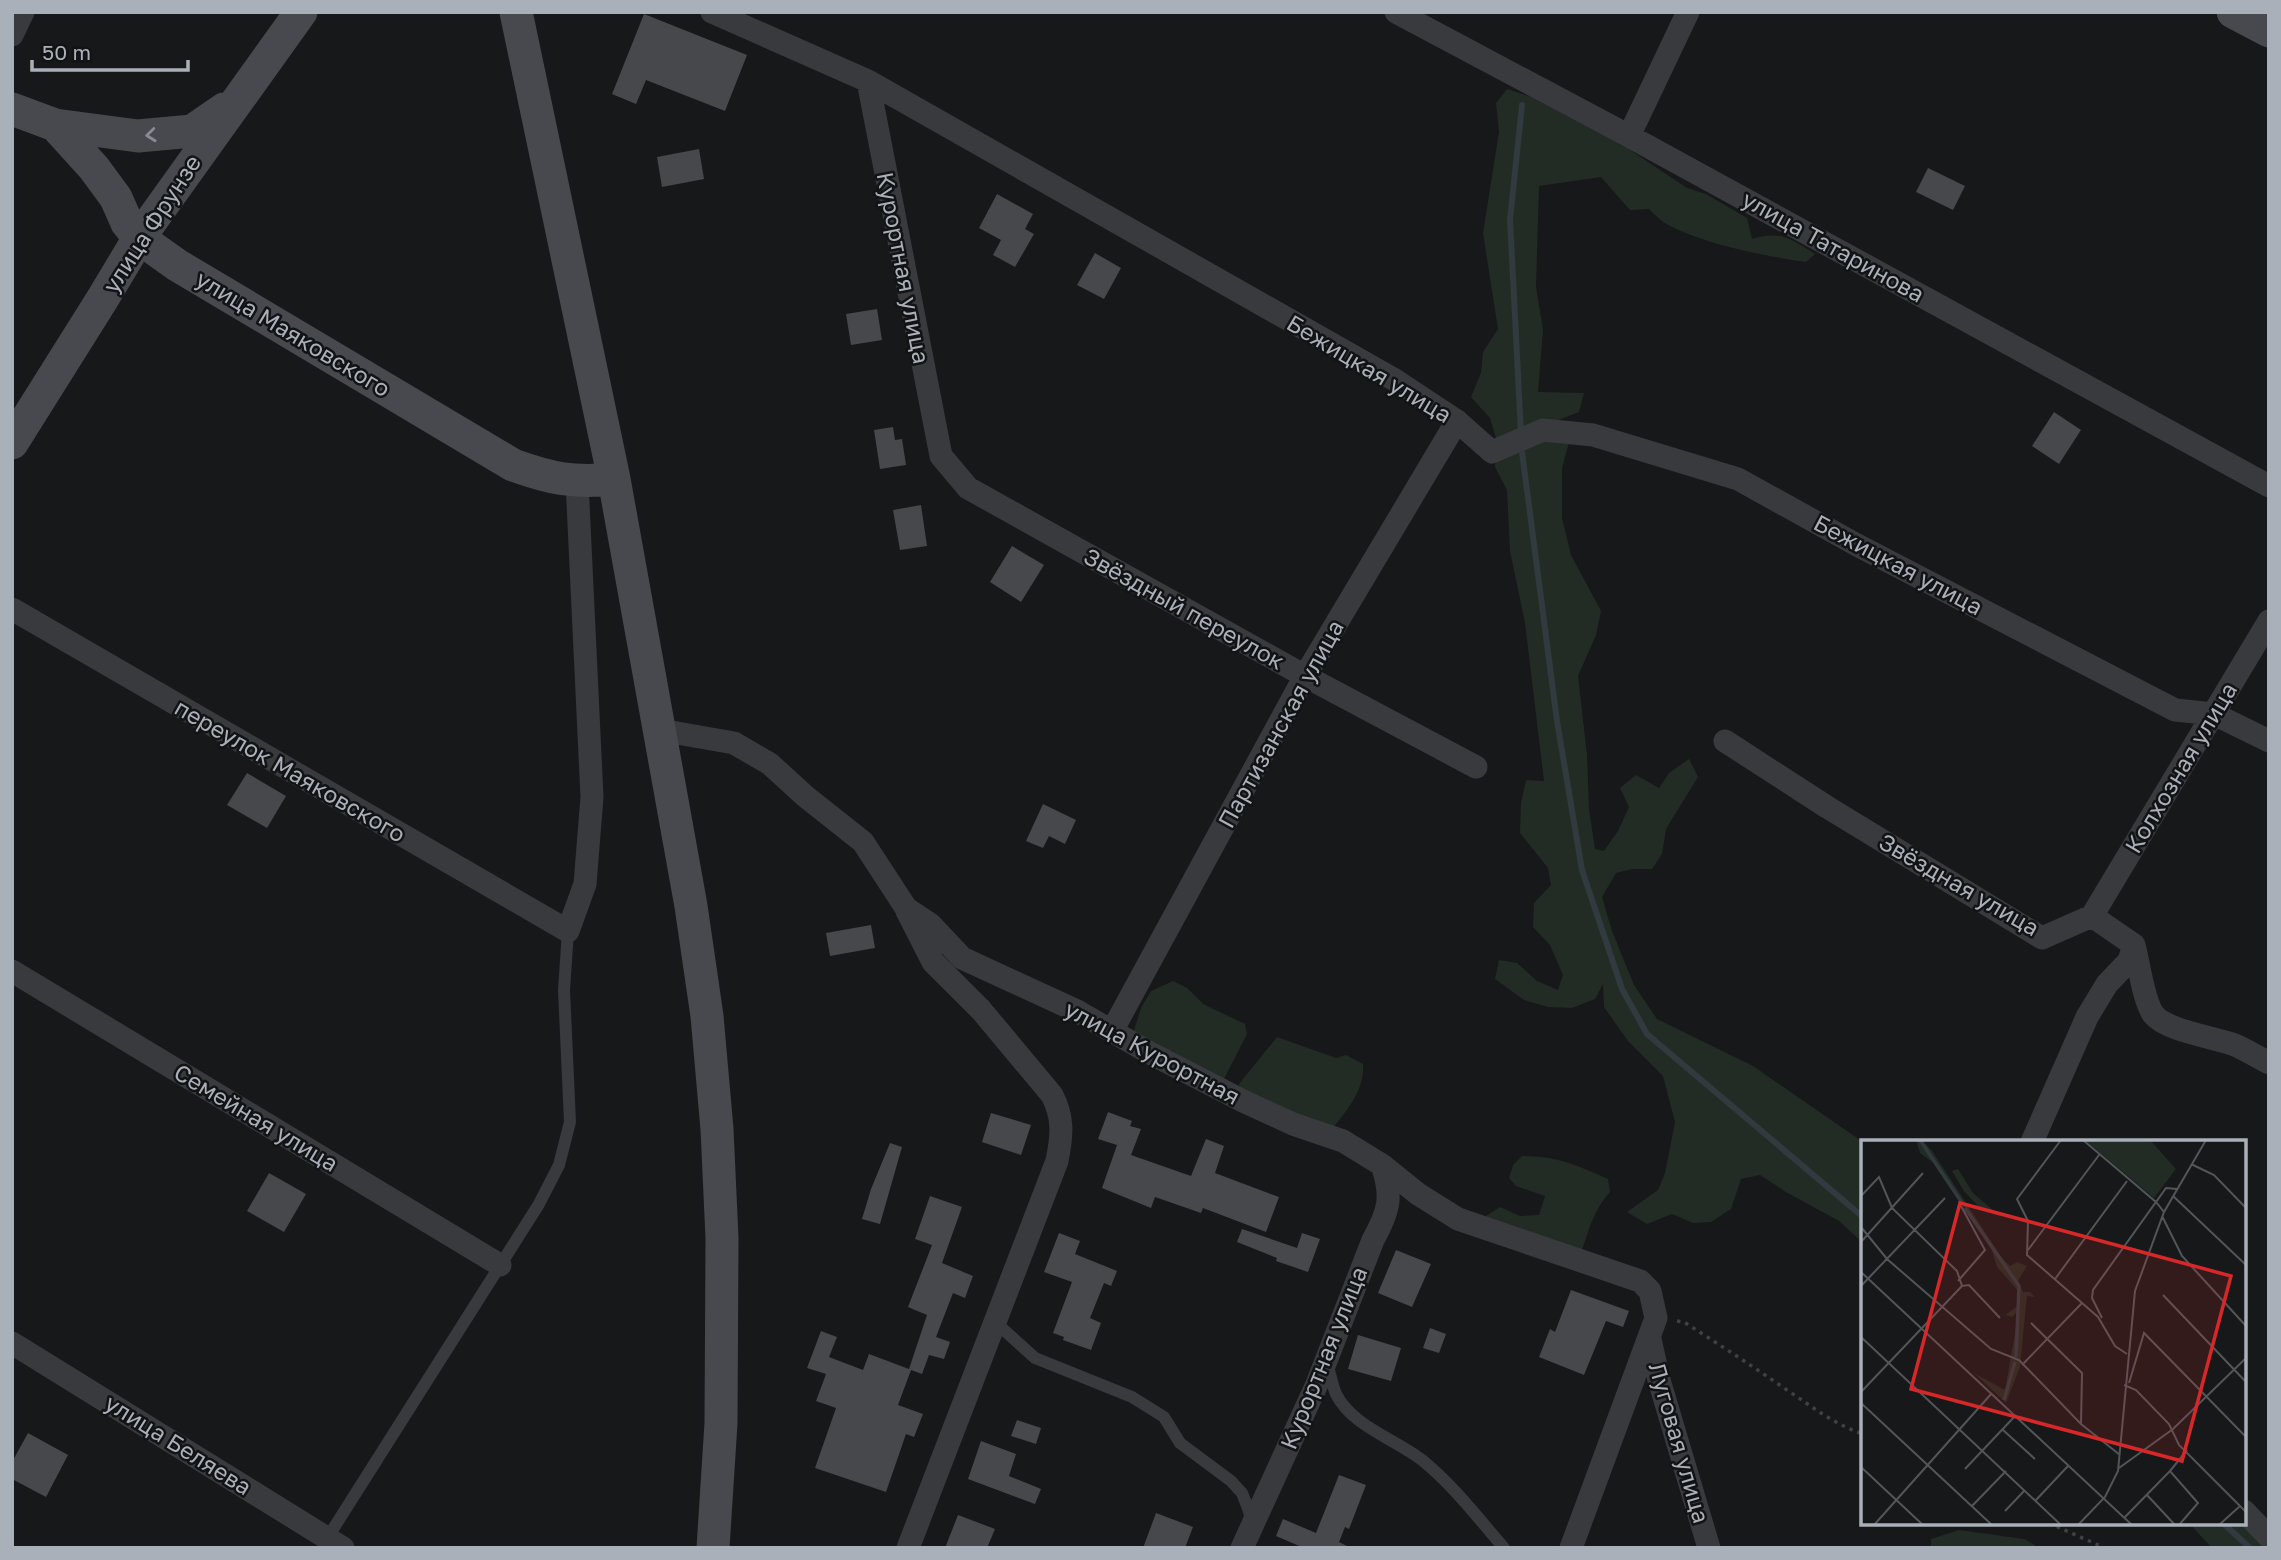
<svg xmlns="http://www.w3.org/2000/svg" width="2281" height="1560" viewBox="0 0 2281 1560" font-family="'Golos Text',sans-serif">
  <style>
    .green { fill: #232c24 }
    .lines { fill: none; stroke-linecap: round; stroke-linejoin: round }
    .stream { stroke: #303a3f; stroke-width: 6 }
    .building { fill: #46484c }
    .path { stroke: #3e4145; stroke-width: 3.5; stroke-dasharray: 3.5 5; stroke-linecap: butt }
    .lane { stroke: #383a3e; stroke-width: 12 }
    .street { stroke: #383a3e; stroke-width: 23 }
    .secondary { stroke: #47494e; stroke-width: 33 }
    .oneway { stroke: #878c94 }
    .labels { text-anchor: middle; stroke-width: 5; stroke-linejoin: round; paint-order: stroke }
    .street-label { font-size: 23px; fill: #aab0b9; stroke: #121314 }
    .inset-river { fill: none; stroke: #303a3f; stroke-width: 3.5 }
    .inset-road { fill: none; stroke: #525559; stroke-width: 2 }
    .view { fill: #d62828; fill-opacity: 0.15; stroke: #d62828; stroke-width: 3.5 }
    .inset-edge { fill: none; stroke: #aab0b9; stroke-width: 3.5 }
  </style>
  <rect width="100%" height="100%" fill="#171819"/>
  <!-- green -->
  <path class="green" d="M1507,89L1531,97L1627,148L1687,188L1706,194L1747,218L1752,239C1781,230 1791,239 1815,254L1806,262C1761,255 1711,246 1670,226C1662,222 1655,215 1649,209L1630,210L1601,177L1539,186L1536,287L1543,330L1538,392L1584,393L1579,412L1556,421L1569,442L1562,468V518L1571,555L1601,611L1596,635L1578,676L1587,755L1589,809L1595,849L1604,851L1618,831L1629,807L1620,788L1636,775L1659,788L1669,773L1689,759L1698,777L1666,829L1662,854L1652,869H1632L1616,873L1602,897L1612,931L1634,985L1657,1019L1753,1066L1860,1140L1863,1156V1243L1839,1221L1786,1192L1760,1175L1741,1179L1731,1209L1711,1222L1693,1223L1672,1214L1647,1224L1627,1212L1658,1190L1665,1173L1675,1122L1663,1076L1628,1041L1604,1007L1603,984L1595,999L1572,1008L1548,1007L1524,1000L1495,979L1499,960L1517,963L1537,981L1558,990L1563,975L1550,945L1533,927L1534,903L1551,885L1548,868L1520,833L1521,803L1526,780L1544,781L1525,623L1510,551L1507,490L1495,467L1496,438L1490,418L1471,397L1481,373L1483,352L1498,329L1483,233L1499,132L1496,103Z
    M1173,981L1187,988L1203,1004L1245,1024L1247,1034L1222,1083L1133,1034L1141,1008L1151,991Z
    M1277,1037L1336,1058L1346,1055L1363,1064C1365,1089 1348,1109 1333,1128L1246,1110L1239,1084Z
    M1522,1156C1556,1156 1577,1165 1608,1179L1610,1192C1593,1211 1589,1230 1581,1253L1483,1221L1486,1216L1500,1207L1520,1216L1539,1215L1545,1196L1516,1186L1509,1178L1513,1165Z
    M2189,1523H2242L2269,1548H2212Z
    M1959,1530L2024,1539L2040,1548L1931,1546V1539Z"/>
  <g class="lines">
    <!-- stream -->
    <path class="stream" d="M1521,433L1510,220L1522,105
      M1521,444L1557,721L1582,870L1622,989L1647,1034L1863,1217
      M2223,1523L2250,1548"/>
  </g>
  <!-- building -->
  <path class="building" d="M644,14L747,55L725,111L646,80L636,104L612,94Z
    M699,149L704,179L662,187L657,157Z
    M1928,168L1965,186L1953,210L1916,192Z
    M997,194L1033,214L1025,229L1034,234L1015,267L993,255L1001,240L979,228Z
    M1095,253L1121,268L1104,299L1077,285Z
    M877,309L882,340L851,345L846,314Z
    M2054,412L2081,430L2059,464L2032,446Z
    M893,427L895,440L902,439L906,465L880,469L874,430Z
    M921,505L927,546L900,550L893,510Z
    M1012,546L1044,565L1021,602L990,582Z
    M247,773L286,796L267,828L227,805Z
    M1043,804L1076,820L1065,844L1049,836L1043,848L1026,841Z
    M871,925L875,948L830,956L826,933Z
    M1108,1112L1132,1121L1130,1126L1141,1129L1131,1155L1191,1176L1206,1139L1224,1146L1215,1173L1279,1197L1266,1232L1203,1208L1201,1213L1155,1197L1151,1208L1102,1188L1117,1145L1098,1139Z
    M991,1113L1031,1125L1021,1155L982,1142Z
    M890,1143L902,1147L880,1224L862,1219L871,1189Z
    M269,1173L306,1194L284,1232L247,1211Z
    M930,1196L962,1207L942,1263L973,1276L965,1298L953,1293L936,1337L950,1342L944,1359L929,1355L922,1374L911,1370L898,1405L923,1414L914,1437L906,1434L886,1492L815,1468L836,1408L816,1401L826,1374L807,1368L821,1331L837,1337L829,1357L863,1370L869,1354L909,1369L927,1315L908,1307L932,1245L915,1239Z
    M1242,1229L1297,1248L1302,1233L1320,1239L1308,1272L1276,1261L1277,1258L1237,1242Z
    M1059,1233L1080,1241L1075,1254L1117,1271L1111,1286L1104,1283L1090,1318L1101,1323L1091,1350L1063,1340L1064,1337L1053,1333L1072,1282L1044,1272Z
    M1396,1250L1431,1264L1412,1307L1378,1293Z
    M1571,1290L1629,1311L1623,1327L1606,1321L1584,1375L1539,1357L1550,1329L1555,1332Z
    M1430,1328L1446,1334L1439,1353L1423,1348Z
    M1358,1335L1401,1348L1391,1381L1348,1369Z
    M1017,1420L1041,1428L1036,1444L1011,1436Z
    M28,1433L68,1455L46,1497L12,1479V1462Z
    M981,1441L1016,1454L1009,1476L1041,1489L1035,1504L968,1479Z
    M1339,1475L1366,1485L1349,1529L1345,1527L1339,1542L1351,1548H1304L1276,1536L1283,1519L1316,1533Z
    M1156,1513L1193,1527L1185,1548H1143Z
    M958,1515L995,1529L987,1548H945Z"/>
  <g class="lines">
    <!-- path -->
    <path class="path" d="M1677,1321L1684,1322C1718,1344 1751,1365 1784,1388C1810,1405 1833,1424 1863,1434
      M2049,1523L2105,1548"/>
    <!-- lane -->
    <path class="lane" d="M994,1321L1035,1358L1132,1397L1164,1417L1180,1443L1231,1481L1242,1493L1249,1511L1251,1522
      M1327,1363C1330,1373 1332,1384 1336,1394C1352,1426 1395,1439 1422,1460C1453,1485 1478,1518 1504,1548
      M328,1537L539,1204L559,1165L570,1122L564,990L568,931"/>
    <!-- street -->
    <path class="street" d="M712,12L868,81L1395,380L1457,421L1492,452L1543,430L1593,435L1738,479L1857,545L2175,710L2214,714L2269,741
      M1396,12L1629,136L2269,486
      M12,35L23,12
      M868,81L941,456L968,488L1305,676L1476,767
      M1629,136L1688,12
      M12,609L568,931L585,884L592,797L577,482
      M660,730L734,743L770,764L805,796L863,842L906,908L930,924L962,958L1077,1011L1148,1052L1243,1101L1293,1124L1343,1141L1382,1165L1418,1194L1458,1219L1640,1281L1650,1291L1656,1318L1571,1548
      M1725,741L1827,807L2042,938L2092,916L2134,945C2139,963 2143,999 2153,1014C2166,1031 2214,1037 2235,1045C2246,1050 2258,1057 2269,1063
      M907,911L933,962L981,1010L1052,1095C1064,1118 1062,1136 1057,1161L908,1548
      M2092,916L2269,621
      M12,971L500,1265
      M1112,1031L1305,676L1457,421
      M2032,1142L2087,1017L2107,984L2129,961L2134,945
      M1650,1339L1659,1380L1709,1548
      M12,1343L343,1548
      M2244,1511L2269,1537
      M1242,1548L1317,1384L1373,1240C1389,1211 1393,1197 1382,1165"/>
    <!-- secondary -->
    <path class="secondary" d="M516,12L614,479L691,906L707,1016L717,1129L722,1238L721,1423L713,1548
      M2233,12L2269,31
      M12,109L55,125L94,168L116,198L127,223L139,238L177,265L513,465C552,479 573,483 614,479
      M55,125L138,136L192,131L224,109
      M12,443L103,298L139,238L301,12"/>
  </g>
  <!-- one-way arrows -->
  <defs><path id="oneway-chevron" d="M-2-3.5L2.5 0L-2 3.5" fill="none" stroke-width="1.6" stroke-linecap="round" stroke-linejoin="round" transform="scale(1.75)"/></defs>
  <use class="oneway" href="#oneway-chevron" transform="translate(151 135) rotate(174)"/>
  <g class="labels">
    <!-- street labels -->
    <g class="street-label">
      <text transform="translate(152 224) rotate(-57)" y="8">улица Фрунзе</text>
      <text transform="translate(1833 247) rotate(29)" y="8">улица Татаринова</text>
      <text transform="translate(903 268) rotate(79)" y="8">Курортная улица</text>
      <text transform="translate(293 334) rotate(31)" y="8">улица Маяковского</text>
      <text transform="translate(1369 369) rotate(31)" y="8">Бежицкая улица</text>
      <text transform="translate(1898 565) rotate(28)" y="8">Бежицкая улица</text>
      <text transform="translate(1184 609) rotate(29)" y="8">Звёздный переулок</text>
      <text transform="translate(1281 724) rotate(-61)" y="8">Партизанская улица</text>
      <text transform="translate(2181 768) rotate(-59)" y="8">Колхозная улица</text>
      <text transform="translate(290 771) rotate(30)" y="8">переулок Маяковского</text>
      <text transform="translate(1959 885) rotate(30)" y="8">Звёздная улица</text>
      <text transform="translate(1152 1053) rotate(28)" y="8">улица Курортная</text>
      <text transform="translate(256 1118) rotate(31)" y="8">Семейная улица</text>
      <text transform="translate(1324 1358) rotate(-68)" y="8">Курортная улица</text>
      <text transform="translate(1679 1443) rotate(74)" y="8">Луговая улица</text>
      <text transform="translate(178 1445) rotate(32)" y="8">улица Беляева</text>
    </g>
  </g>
  <!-- overview -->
  <g transform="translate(1861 1140)">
    <rect width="385" height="385" fill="#171819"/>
    <path d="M55,0H61L71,11L141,118L149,126L156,122L166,126L157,141L162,152H169L174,157L166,156L159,227L145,263L113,233L144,250L158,170L151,177L144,175L159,164L158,152L136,127L130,108L74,24L59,13ZM224,0H289L315,29L293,58ZM97,29L112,53L140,77L117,66L103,51L91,31Z" fill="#232c24"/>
    <path class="inset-river" d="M59,0L101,63M104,68L158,146L155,217M143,260L154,222"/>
    <path class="inset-road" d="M200,0L156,59L167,81L166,115L237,177L254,206L266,214M222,0L295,62L305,48L316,49M330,24L353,35L385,68M0,56L18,37L31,68L96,131L101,146L108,145L139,178M312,56L385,125M301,76L321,116L385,186M0,87L26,119L130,209L158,220L220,284L259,315M0,102L62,33M167,110L238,15M0,132L271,385M194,139L266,41M97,141L124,110L100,66M0,146L84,58M302,155L385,242M241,178L231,158L232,150L295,62L303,72M170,183L221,233L220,284M0,197L200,385M161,225L221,163M268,243L283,193L385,297M263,245L275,250L308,284L318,305L385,372M0,252L101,146M0,263L131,385M142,290L174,319M0,327L62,385M258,328L312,289L385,218M104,329L155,275M309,331L326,310M286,355L314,385M175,360L207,326M111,366L145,331M144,371L164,350M264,377L309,331L337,363L318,385M13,385L131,253M217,385L244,357L257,331L274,151L303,72L345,0M358,385L379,366"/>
    <path class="view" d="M99,63L370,136L321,321L50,249Z"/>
    <rect width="385" height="385" class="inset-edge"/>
  </g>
  <!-- border -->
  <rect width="2281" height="1560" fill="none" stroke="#aab0b9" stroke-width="28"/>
  <!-- scale -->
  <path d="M32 60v10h156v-10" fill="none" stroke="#aab0b9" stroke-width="3.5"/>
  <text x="42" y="60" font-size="21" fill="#aab0b9" stroke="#121314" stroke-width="5" paint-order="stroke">50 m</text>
</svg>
